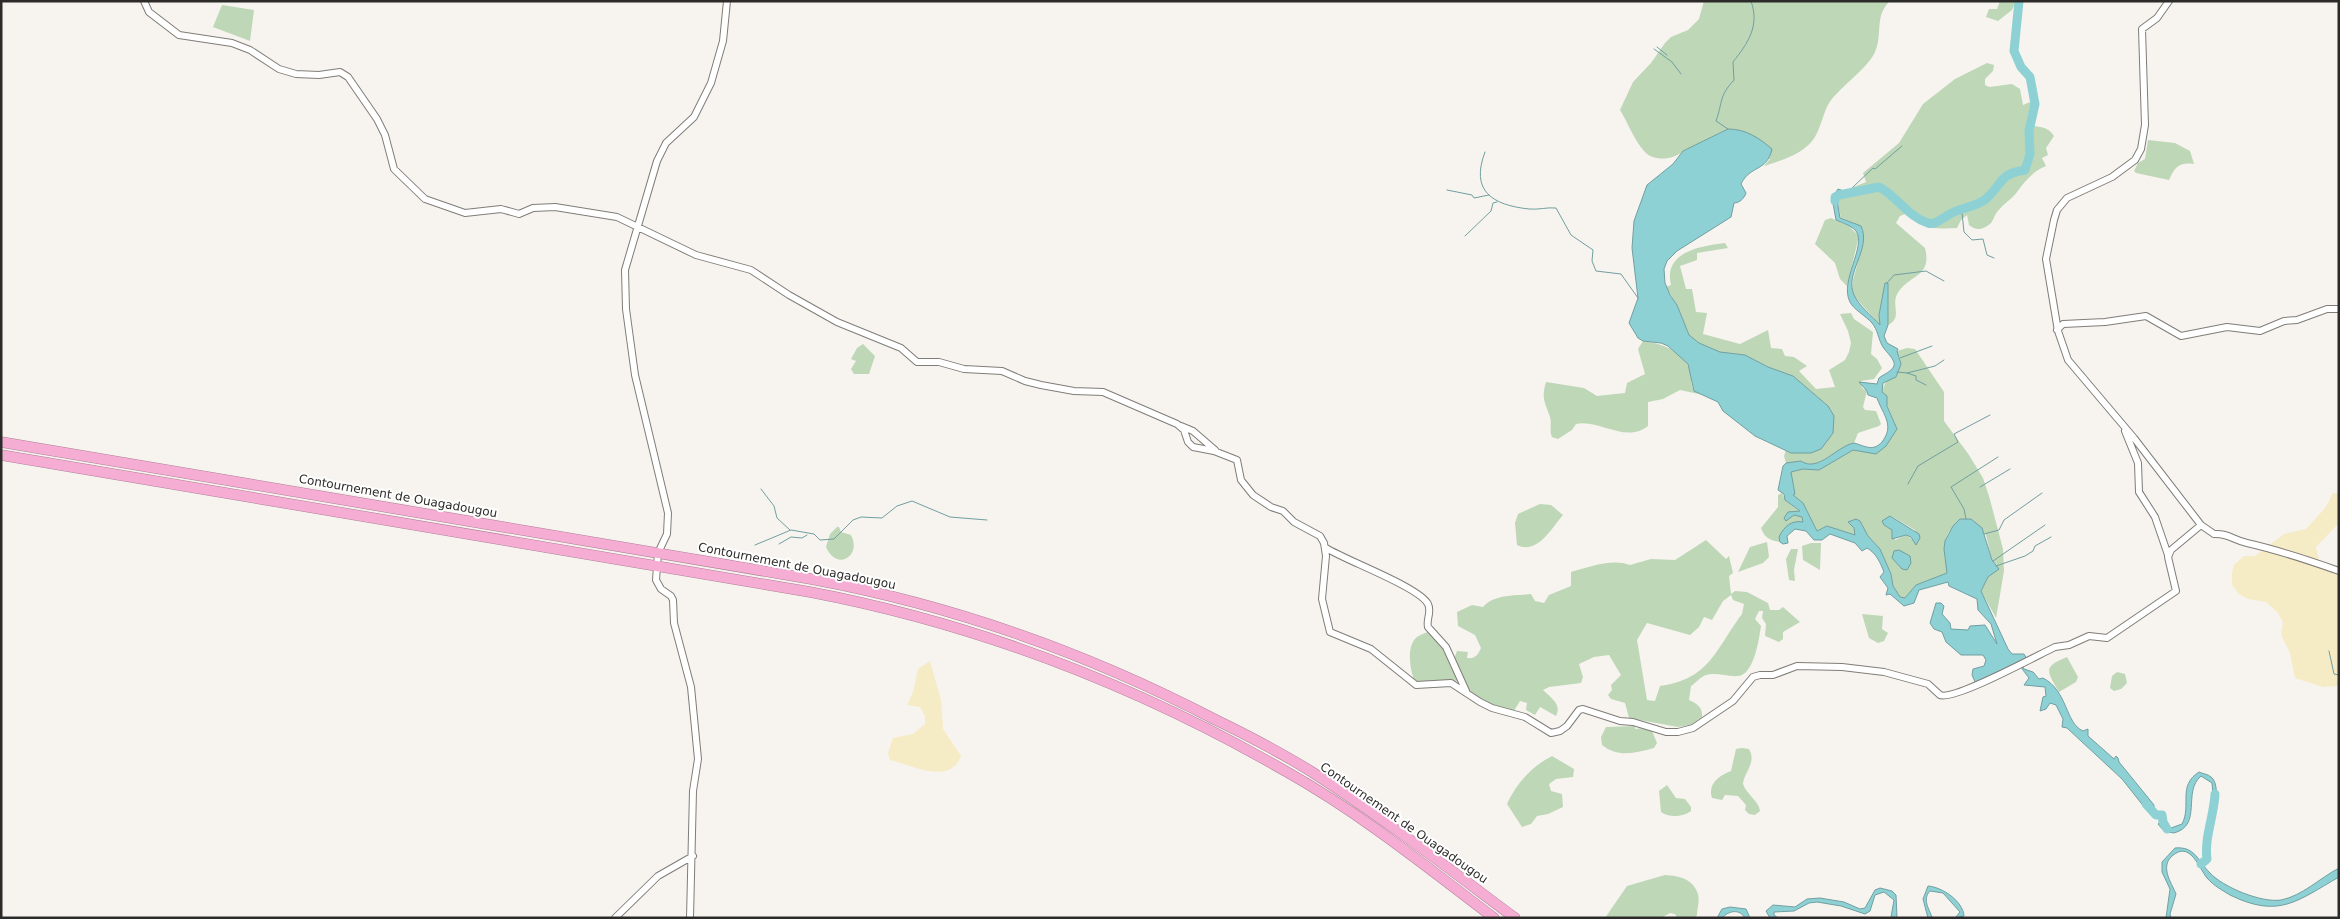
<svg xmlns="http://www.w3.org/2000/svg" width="2340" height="919" viewBox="0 0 2340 919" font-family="'DejaVu Sans',sans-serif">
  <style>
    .green { fill: #bed7b7; fill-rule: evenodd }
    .sand { fill: #f5ebc5 }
    .water { fill: #8ed1d5; stroke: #719fa1 }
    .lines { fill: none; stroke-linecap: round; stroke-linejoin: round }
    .stream { stroke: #719fa1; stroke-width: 1 }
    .river { stroke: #8ed1d5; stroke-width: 9 }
    .minor-casing { stroke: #807d78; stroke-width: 8 }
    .highway-casing { stroke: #af8098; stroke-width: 11 }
    .minor { stroke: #fff; stroke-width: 6 }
    .highway { stroke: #f5add4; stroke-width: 10 }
    .labels { text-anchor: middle; stroke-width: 4; stroke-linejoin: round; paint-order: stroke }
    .street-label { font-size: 12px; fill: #2c2b29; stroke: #fff }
  </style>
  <rect width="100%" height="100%" fill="#f7f4ef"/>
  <!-- green -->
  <path class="green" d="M1704,1H1890C1874,16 1883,34 1875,52C1868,68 1840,87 1829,103C1821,117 1820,137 1806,147C1794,157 1779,161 1764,166L1770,159L1734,129H1728L1683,151C1674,160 1653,162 1644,151C1634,140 1628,123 1620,110L1633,82L1651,63L1665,43L1671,37L1688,30L1699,19Z
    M2000,1H2016L2012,10L1998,21L1986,17L1989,9H1997Z
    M222,5L254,10L250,41L213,27Z
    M1987,63L1994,65L1993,71L1985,79V85L1989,87L2012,84L2020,89L2023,105L2030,102L2035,104L2032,108L2031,126C2041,127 2048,127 2054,136L2046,148L2048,155L2042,158L2046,166C2033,171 2025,181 2017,192C2012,199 2003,204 1998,211C1994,215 1994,220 1990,224C1982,230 1976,231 1969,225L1967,215L1961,220L1957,228C1933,229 1925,230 1905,214L1900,216L1896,223L1925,248C1932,276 1912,274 1899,291C1889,304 1904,317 1888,325V304L1885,283L1879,315L1880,325L1854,296L1852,290L1853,280L1862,247L1863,230L1854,223L1841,218L1837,200L1844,191L1866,182L1863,173L1899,143L1923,104L1955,79Z
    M2148,140L2175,143L2190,151L2194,164C2179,162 2175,167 2169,180L2136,173L2134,171L2138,163L2145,159Z
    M1831,218L1849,226L1859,236L1847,286L1840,279L1835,263L1815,244L1825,220Z
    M1725,243L1728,248L1697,253V260L1680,266L1686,289H1692L1696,312L1707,313L1703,334L1740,344L1768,330L1771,348L1782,349L1785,356L1794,357L1807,366L1799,371L1816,389L1835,387L1829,370L1845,360L1849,352L1851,343L1848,331L1840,314L1851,313L1854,319L1873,332L1871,354L1877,359L1882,368L1874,379L1861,381L1862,388L1867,391L1863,407L1865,410L1876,411L1881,424L1879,426L1858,433L1854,443L1815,464L1786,463L1784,456L1786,450L1791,453L1828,406L1793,376L1768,367L1745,355L1720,352L1699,343L1689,335L1677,305L1666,287L1671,285C1663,252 1700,246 1725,243Z
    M1643,341C1659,343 1683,350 1689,368C1692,376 1690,384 1694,391L1703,395L1680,390L1663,399L1648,402V426C1625,444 1600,419 1576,424L1572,430L1558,439L1552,437C1549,430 1552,423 1550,417C1545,402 1541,399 1546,382L1584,388L1597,396L1625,393L1627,383L1645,374L1638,349Z
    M863,344L875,356L869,374H854L851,369L856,361L851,359L857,348Z
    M1907,348L1915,349L1944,392V421L1969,455L1983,478L1989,496L2003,549L2004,571L1996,618L1981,591L1983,585L1997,565L1992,560L1986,535L1971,519H1960C1937,540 1948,549 1948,573L1916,585L1905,598L1900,597L1893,586L1891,574L1880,549L1868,536L1860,521L1851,525L1854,528L1855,535L1827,526L1817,531L1803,503L1793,495L1795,493L1791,472L1803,469L1819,470L1853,450L1876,454L1897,429L1882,392L1886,381L1896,377L1900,358L1897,351ZM1891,516L1915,530L1913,540L1906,535L1895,540Z
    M1782,493L1785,500L1800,512L1798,513L1793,511L1786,520L1794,515L1802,517L1804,522L1781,532L1780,542C1769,540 1765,538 1761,528L1778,507V495Z
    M1540,504L1551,505L1563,515C1551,529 1537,555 1517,545L1515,523L1518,514Z
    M837,527H839L841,532L851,535C862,556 837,572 826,547L830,534Z
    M1706,540L1726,559L1729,556L1733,573L1729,576L1731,594L1735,591L1747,592L1768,603L1770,610H1779L1783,607L1800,622L1783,632V639L1779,642L1765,636L1766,624L1762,618L1763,611H1759L1755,619L1761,626C1759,639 1754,675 1738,676C1728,677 1716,672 1706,675C1700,677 1696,683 1691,686L1689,700C1697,703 1703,708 1702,717L1690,725L1678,727L1629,718L1625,703L1611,699L1608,695L1612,690L1611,685L1621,675L1609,655L1594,657L1579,664L1583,677L1581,683L1549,687L1543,690C1551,698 1562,704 1556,716L1540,707L1535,715L1526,710L1527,703L1520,701L1512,714L1477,701L1464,681L1419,683L1414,680C1410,668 1406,646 1417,637C1421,634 1428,632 1432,630L1454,659L1457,651L1468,652L1467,658C1475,659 1478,655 1481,648L1475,635L1458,626L1457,612L1472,605L1483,607C1494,594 1515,596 1531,594L1535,601L1544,603L1549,595L1571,586V572C1588,567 1613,558 1630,565L1651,559L1675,560ZM1731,595L1733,600L1744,604L1742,614C1715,650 1710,679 1660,686L1655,701L1647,700L1637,640L1647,623L1690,635L1699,627L1704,617L1712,620L1723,601Z
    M1767,542L1769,557L1763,563L1738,572L1750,547Z
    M1811,543H1821L1820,570L1803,560L1802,546Z
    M1791,549H1798L1794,570L1795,581L1789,580L1786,559Z
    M1862,614L1883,616L1882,629L1888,633L1884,641L1878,643L1869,638Z
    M2067,657L2078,677L2076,682L2059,692C2047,671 2042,667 2067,657Z
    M2117,672L2125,674L2127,683L2121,689L2114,691L2110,688L2112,676Z
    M1635,726V729L1643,728L1652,731L1657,743L1654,748C1636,753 1618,758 1602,745L1601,737L1606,727Z
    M1742,748L1749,749C1757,763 1744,772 1743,784C1747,795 1759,801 1760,811L1755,815L1749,814L1745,810L1746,805L1738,796L1725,795L1722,800L1712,798C1707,784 1720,775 1731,771L1736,749Z
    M1552,756L1574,769L1573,777L1556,779L1549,784L1551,791L1562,794L1563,807L1548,814L1537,816L1531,824L1522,827L1507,804C1516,784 1532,766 1552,756Z
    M1667,785L1676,798L1685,799L1691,807V811C1683,817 1669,818 1661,812L1659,791Z
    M1665,875C1680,876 1693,879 1698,894C1700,900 1697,909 1697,915L1695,918H1677L1675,914L1670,913L1661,918H1605L1627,886Z"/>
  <!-- sand -->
  <path class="sand" d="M2333,493H2339V523L2316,547L2320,564L2339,571V691L2337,686L2323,687L2295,678L2290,653L2281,635L2283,622L2277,612L2266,602L2248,599L2239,594L2232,585V573L2234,565L2244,556H2255L2284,534L2306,529L2325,508Z
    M930,661L941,700L943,729L961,756C950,786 912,765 890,760L888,753L893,738L913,734L925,724V716L920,707L907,705L913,692L918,669Z"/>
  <!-- water -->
  <path class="water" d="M1728,129C1746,129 1759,138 1772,149C1767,172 1750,165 1741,184L1746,193C1744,199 1739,203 1734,203L1731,217L1677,251L1667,261L1664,269L1665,283L1670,295L1677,305L1689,335L1699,343L1720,352L1745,355L1768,367L1793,376L1828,406L1834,416L1833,433L1821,449L1811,453H1791L1755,436L1723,411L1718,402L1694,391L1688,364L1668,346L1661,343L1643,341L1638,338L1629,323L1638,298L1632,248L1634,221L1647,185L1673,164L1683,151Z
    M1838,189L1844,191L1837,200L1840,218L1861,226C1872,249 1844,273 1854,295C1859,306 1872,316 1880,325L1879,315L1885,283H1888V325L1884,336L1887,343L1898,349L1897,351L1901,364L1896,377L1883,383L1882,392L1887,396V406L1897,429L1886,446L1876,454L1853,450L1819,470L1803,469L1791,472L1795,494L1793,495L1803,503L1817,531L1827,526L1855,535L1854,528L1848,522L1856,519L1860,521L1868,536L1880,549L1891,574L1893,586L1900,597L1905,598L1916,585L1947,573L1944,549L1945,541L1953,526L1960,519H1971L1982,528L1992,560L1999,569L1988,577L1981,591L2008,649L2012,654H2024L2027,659L1976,684L1972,675L1973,669L1984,666L1986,660L1983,655H1961L1946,642L1942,632L1934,629L1930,623L1936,603H1941L1944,606L1942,614L1950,623L1951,629L1968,630L1970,626L1985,625L1997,644L1991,624L1978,610L1977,599L1949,586L1948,582L1919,590L1914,603L1904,606L1890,594L1886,595L1888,588L1880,577L1884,572C1880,562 1876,553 1867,548L1862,551L1855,543L1830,534L1822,540H1814L1806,531L1795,529L1787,536L1788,543L1783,544L1780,542L1779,537C1784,526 1792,520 1803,522L1802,517L1794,515L1786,521L1784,518L1788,512L1800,511L1785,500L1784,494L1778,490L1783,466L1786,463L1801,461C1818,473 1837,446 1854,443C1865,446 1873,452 1882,442C1895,425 1883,415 1877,398L1868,395L1867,391L1859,382L1877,384L1879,378C1884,374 1891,372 1894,366C1896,360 1886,352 1883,347C1878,339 1878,330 1872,323C1866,316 1853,309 1850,302C1839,281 1867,246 1856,231C1852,226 1843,223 1836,220L1832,198Z
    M1890,516L1919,534L1920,538L1916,545L1911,537L1906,535L1892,539V530L1884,525L1882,521Z
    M1899,550L1910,556L1911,563L1907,570L1902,569L1892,558L1894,551Z
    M2022,665L2024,669L2033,672L2039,679L2043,678C2068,691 2065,723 2083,731L2088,729V736L2114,759L2116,756L2118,758L2119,762L2154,805V812L2149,813L2122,779L2067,728L2062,727L2063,719L2056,705L2050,703L2046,709L2040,711L2043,697L2046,696L2045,687L2024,685L2029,678L2020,666Z
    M2199,772C2203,774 2208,774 2211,777C2218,782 2217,798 2214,805L2212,783L2201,776C2182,792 2203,825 2174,833L2164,831L2158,824L2162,820L2171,828L2182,824C2192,805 2177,786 2199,772Z
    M2175,848C2195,846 2198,861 2210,873C2223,887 2261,903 2281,900C2302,896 2320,878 2339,868V877C2297,901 2279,919 2230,895C2222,890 2214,886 2207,878C2199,868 2190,840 2172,856C2160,867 2171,882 2176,894L2170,914L2171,918H2166L2170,889L2162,872V862Z
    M1928,886C1942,887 1963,901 1964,916L1955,918L1960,912L1943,893L1930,891C1922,899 1929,909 1932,917L1928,918L1923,899Z
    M1880,888L1892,891L1896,895L1897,918L1891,917L1894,900L1884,892L1875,895L1870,911L1865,914L1841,906L1817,902L1809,903L1794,911L1774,912V915L1778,918H1770L1766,911L1773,905L1795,907L1807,899L1820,898L1844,902L1860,909L1865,908L1875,890Z
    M1730,907L1746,909L1750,918H1745C1740,909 1729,910 1722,918H1717L1722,909Z"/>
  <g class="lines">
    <!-- stream -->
    <path class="stream" d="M1657,47L1667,55
      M1654,49L1672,62L1681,74
      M1728,129L1716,121C1723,101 1719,96 1734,80L1733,62C1748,43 1760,26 1751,1
      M1485,152C1470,191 1492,205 1529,209C1538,210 1547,207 1556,208L1571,235L1593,250L1592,261L1596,271L1621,274L1638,298
      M1447,190L1472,195L1474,198L1489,195
      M1852,193V188L1873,168L1875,169L1902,146
      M1956,211L1962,213L1964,232L1972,240L1983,239L1987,255L1994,258
      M1465,236L1491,211L1493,203L1497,202
      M1887,283L1894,275L1926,271L1944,281
      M1900,358L1932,346
      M1897,372L1907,373L1916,376V380L1926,385
      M1907,373L1935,366L1944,360
      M1908,484L1918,466L1958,442L1954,434L1990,415
      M1980,487L2010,469
      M761,489L774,506L777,518L790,530
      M1966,519L1964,509L1951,487L1998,457
      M1984,534L1999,530L2004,520L2042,493
      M779,544L791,537L802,538L807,535
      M755,545L791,530L814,534L820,540L834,539L853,520L861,517L882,518L897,506L912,501L950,517L987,520
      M1993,561L2045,525
      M1996,566L2025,556L2033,551L2035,546L2051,537
      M2329,651L2334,674L2339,675"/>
    <!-- river -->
    <path class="river" d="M1835,201V197L1839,195L1879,187C1898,197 1907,216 1928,223C1935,226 1945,216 1952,213C1962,207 1978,207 1987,198C2004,182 1999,174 2025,170L2030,154L2029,131L2035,104L2030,77L2021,67L2014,51L2019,1
      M2146,804L2156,815H2162L2163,822L2167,829
      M2201,864L2207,859C2204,838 2214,816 2215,794"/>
    <defs>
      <path id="minor" d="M144,1L149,12L179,35L232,43L250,50L279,69L296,74L319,75L340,72L348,77L377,119L385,135L394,169L425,199L465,213L501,209L519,214L533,208L555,207L617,217L696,255L751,270L789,295L837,322L901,348L917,362H939L964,369L1002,371L1025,381L1041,385L1074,391L1103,392L1177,424L1184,430L1188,442L1193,447L1214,451L1237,460L1241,480L1253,495L1271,507L1283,511L1294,522L1320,536L1324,543L1326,556L1322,599L1330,632L1371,649L1416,685L1451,683L1480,702L1492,708L1525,717L1551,733L1560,731L1567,726L1579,710L1583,709L1620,721L1633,722L1666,732H1678L1693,728L1733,701L1753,677L1760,675H1773L1797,666L1842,667L1884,672L1928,684L1940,695C1954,701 2036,656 2055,647L2069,645L2089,636L2107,638L2176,591L2168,557L2171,550L2201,525L2214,534C2228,533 2233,540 2247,543C2278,550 2308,560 2339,571
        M2169,1L2157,18L2142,29L2145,125L2141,149L2135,160L2112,177L2067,198L2057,210L2054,220L2046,259L2058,331L2068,360L2134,438L2201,525
        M2057,330L2063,324L2105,322L2146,316L2181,336L2227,327L2260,331L2284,321L2297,320L2327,309H2339
        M1181,426L1193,431L1215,450
        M2125,431L2138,463L2139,492L2155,517L2168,555
        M1326,548C1347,561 1419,587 1428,604C1432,612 1426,619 1428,627L1446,647L1466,691
        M615,918L658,876L693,856
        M690,918L693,791L698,759L691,687L674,623L673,600L671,596L661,589L656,580L658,553L667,534L668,513L635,375L626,309L625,270L657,161L666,143L694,117L711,83L723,41L727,1"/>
      <path id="highway" d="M1,442L811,579C952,605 1087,653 1214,719C1247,735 1280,752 1312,772C1382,817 1448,868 1515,918
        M1,455L810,592C978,624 1138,686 1287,772C1360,813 1427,867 1494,918"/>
    </defs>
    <!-- minor casing -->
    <use href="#minor" class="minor-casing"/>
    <!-- highway casing -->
    <use href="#highway" class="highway-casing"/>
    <!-- minor -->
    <use href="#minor" class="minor"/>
    <!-- highway -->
    <use href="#highway" class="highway"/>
  </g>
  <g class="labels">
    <!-- street labels -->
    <g class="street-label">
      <text transform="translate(398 496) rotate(10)" y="4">Contournement de Ouagadougou</text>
      <text transform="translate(797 566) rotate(11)" y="4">Contournement de Ouagadougou</text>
      <text transform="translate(1404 823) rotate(35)" y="4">Contournement de Ouagadougou</text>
    </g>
  </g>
  <!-- border -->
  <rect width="2340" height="919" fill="none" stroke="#2c2b29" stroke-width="5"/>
</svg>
